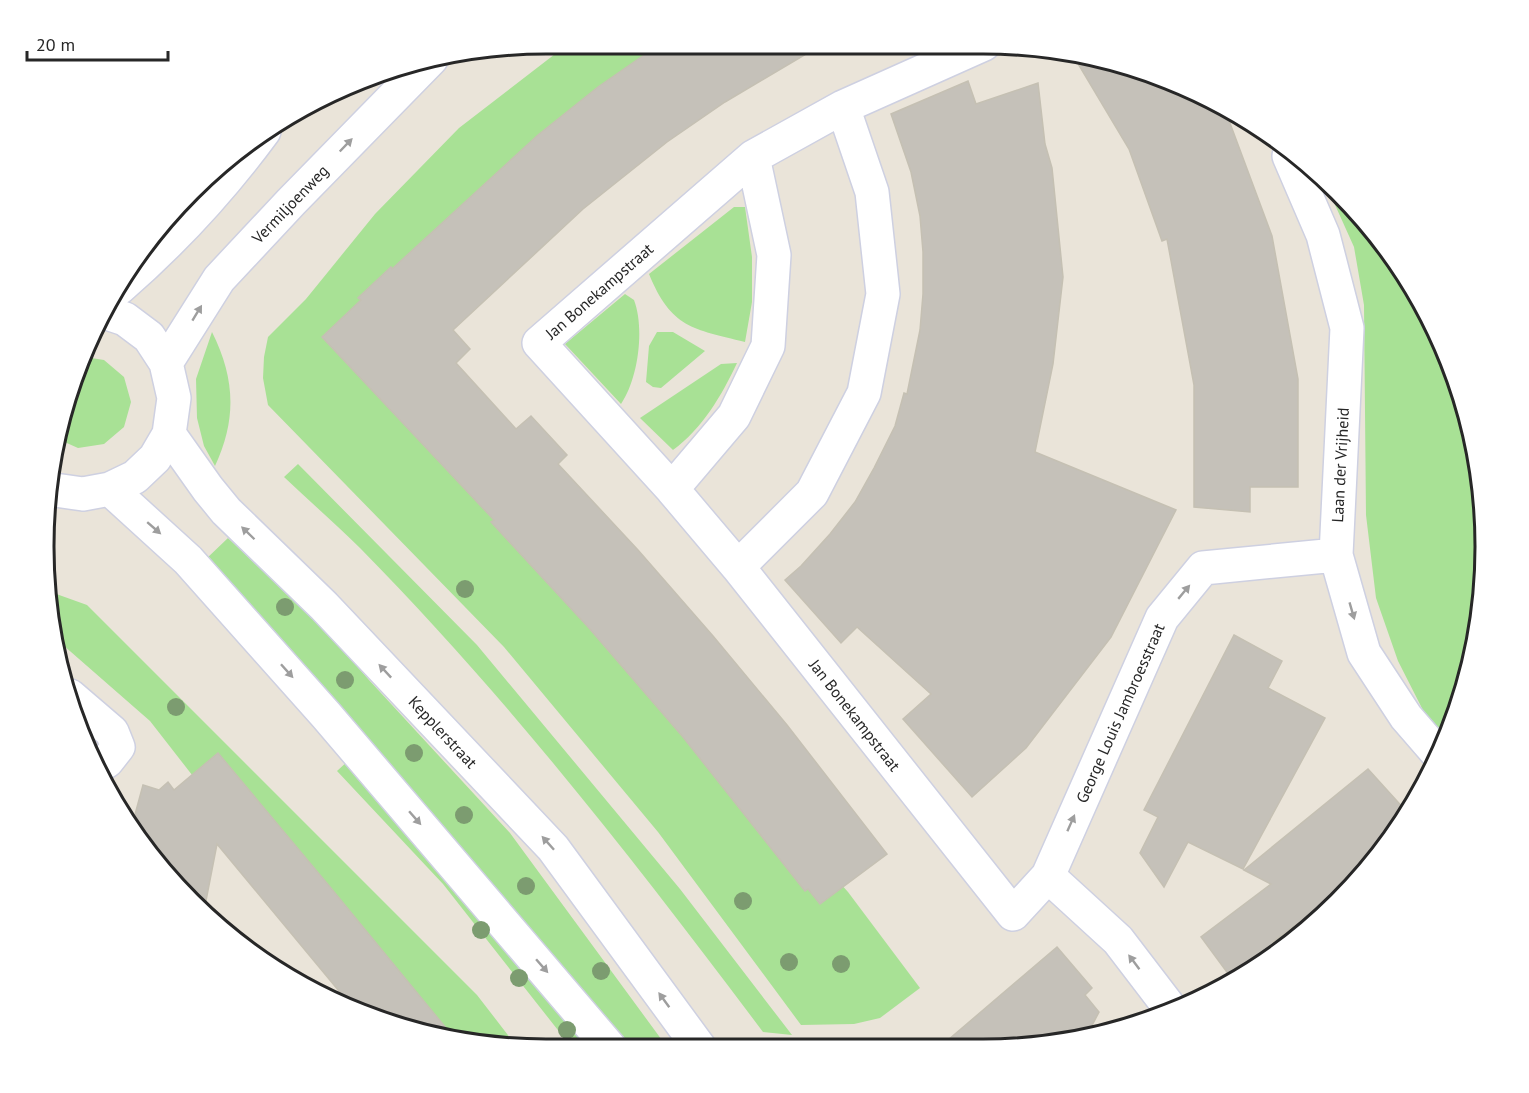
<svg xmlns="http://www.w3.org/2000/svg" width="1529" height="1093" viewBox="0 0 1529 1093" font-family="'PT Sans',sans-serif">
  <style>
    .green { fill: #a8e195 }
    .building { fill: #c5c1b9; stroke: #c5c0b3; stroke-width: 1.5 }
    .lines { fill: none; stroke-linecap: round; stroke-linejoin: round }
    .minor-casing { stroke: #ced0e1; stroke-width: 36 }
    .secondary-casing { stroke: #ced0e1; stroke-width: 36 }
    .minor { stroke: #fff; stroke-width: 33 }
    .secondary { stroke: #fff; stroke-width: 33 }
    .tree { fill: #7c9c70 }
    .oneway { fill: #9e9e9e }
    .labels { text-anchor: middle; stroke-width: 4.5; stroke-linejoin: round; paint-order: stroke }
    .street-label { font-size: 16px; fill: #272727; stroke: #fff }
    .rim { fill: none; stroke: #272727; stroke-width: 3 }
  </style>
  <rect width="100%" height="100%" fill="#eae4d9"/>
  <!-- green -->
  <path class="green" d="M568,44H689L570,120L341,330L848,892L920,988L880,1018L854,1024L801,1025L658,832L504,647L268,405L263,378L264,357L268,337L306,299L375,214L459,128Z
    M1327,187L1361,215L1418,295L1459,385L1481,481L1484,580L1468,677L1444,740L1429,722L1398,661L1376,598L1366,515L1364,305L1354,247Z
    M734,207H745L752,257V302L745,342C693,329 671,328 649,274Z
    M625,294L634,300C645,329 638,379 621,404L565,344Z
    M212,332C235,378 237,419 215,466L204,446L197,418L196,379Z
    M657,332H673L705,351L661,388L653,387L646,382L649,346Z
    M85,357L104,360L124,377L131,402L124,427L104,444L78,448L60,440Z
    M737,363C722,395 702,429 673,450L640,418L721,364Z
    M298,464L477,645L680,889L792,1035L763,1032C637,864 508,698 360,548C336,524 309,501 284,477Z
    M228,538L325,629L369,680L510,833L667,1047L630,1048L327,691L205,560Z
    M48,591L87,605L477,995L518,1048L417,1032L383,1020L150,721L55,638L48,612Z
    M78,724C92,735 101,738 93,757L82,739Z
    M349,760L594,1048H572L443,884L337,771Z"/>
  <!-- building -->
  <path class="building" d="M660,44H823L725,102L667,142L583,209L453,330L470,349L456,363L516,429L531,416L567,455L558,464L638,550L713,636L787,725L887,854L820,904L808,889L805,891L683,737L589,628L491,522L494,520L322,337L361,300L358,298L391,267L392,269L538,135L598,87Z
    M1071,52L1081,53L1224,107L1272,236L1298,379V487H1250V512L1194,507V385L1167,239L1162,241L1129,149Z
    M968,81L976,104L1038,83L1045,144L1052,168L1063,277L1053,364L1035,452L1176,510L1111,637L1026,748L972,797L903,719L931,694L857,627L841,643L785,580L801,566L830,534L855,502L874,468L895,426L904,393L907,394L920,330L923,294V252L920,216L911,172L891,114Z
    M1234,635L1282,661L1268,688L1325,718L1243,869L1188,842L1164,887L1140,853L1158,817L1144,810Z
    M218,753L330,887L455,1039L417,1032L354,1009L217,844L204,911L168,878L133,822L143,785L159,790L168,782L174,790Z
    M1368,769L1407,812L1381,853L1340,898L1337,894L1273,942L1278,949L1232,979L1201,937L1271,884L1244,870Z
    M1057,947L1092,988L1085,995L1099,1012L1088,1033L1048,1045L941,1046Z"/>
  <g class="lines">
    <defs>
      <path id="minor" d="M984,44L843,107L753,157L539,343L672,489L738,567L1013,914L1048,876L1162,618L1203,568L1336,555
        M1289,156L1323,235L1347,328L1336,555L1364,653L1406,717L1439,755
        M672,489L734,416L768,346L774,255L753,157
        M738,567L812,493L864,393L883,294L872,192L843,107
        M70,696L112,732L118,747L107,761L99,766
        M1048,876L1118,940L1170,1008"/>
      <path id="secondary" d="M119,288C172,242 222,188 264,131
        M166,363L219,279L291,202L431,59
        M169,434L208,489L226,511L324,606L553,848L699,1047
        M48,487L55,490L83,494L110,489L135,477L155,458L169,434L174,398L166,363L149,337L125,319L104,312
        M110,489L188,560L326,715L610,1048"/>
    </defs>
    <!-- minor casing -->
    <use href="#minor" class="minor-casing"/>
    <!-- secondary casing -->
    <use href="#secondary" class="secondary-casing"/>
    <!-- minor -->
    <use href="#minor" class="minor"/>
    <!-- secondary -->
    <use href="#secondary" class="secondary"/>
  </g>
  <!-- trees -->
  <g class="tree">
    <circle cx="465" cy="589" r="9"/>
    <circle cx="285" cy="607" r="9"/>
    <circle cx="345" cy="680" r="9"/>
    <circle cx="176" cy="707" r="9"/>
    <circle cx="414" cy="753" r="9"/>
    <circle cx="464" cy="815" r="9"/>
    <circle cx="526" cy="886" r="9"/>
    <circle cx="743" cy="901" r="9"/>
    <circle cx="481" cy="930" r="9"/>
    <circle cx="789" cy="962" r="9"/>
    <circle cx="841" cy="964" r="9"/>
    <circle cx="601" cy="971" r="9"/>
    <circle cx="519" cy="978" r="9"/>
    <circle cx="567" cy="1030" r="9"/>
  </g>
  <!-- one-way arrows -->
  <defs><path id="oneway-solid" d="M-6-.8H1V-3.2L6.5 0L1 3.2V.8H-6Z" transform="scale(1.5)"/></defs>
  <g class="oneway">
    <use href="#oneway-solid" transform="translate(346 145) rotate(-46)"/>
    <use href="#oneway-solid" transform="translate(197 313) rotate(-59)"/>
    <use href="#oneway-solid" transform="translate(154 528) rotate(41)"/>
    <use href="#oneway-solid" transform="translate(248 533) rotate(-136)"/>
    <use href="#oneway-solid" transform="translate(1184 592) rotate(-50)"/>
    <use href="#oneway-solid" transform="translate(1352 611) rotate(74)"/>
    <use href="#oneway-solid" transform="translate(287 671) rotate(48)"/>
    <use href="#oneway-solid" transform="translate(385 671) rotate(-133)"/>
    <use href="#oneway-solid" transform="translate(415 818) rotate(49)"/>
    <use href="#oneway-solid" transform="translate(1071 823) rotate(-66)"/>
    <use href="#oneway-solid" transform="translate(548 843) rotate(-132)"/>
    <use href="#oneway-solid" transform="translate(1134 962) rotate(-127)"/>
    <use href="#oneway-solid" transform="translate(542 966) rotate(49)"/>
    <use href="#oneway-solid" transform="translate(664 1000) rotate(-126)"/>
  </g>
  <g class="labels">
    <!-- street labels -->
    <g class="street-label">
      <text transform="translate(290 204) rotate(-46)" y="6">Vermiljoenweg</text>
      <text transform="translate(599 291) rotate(-41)" y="6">Jan Bonekampstraat</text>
      <text transform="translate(1340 465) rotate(-87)" y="6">Laan der Vrijheid</text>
      <text transform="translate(1120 713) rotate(-66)" y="6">George Louis Jambroesstraat</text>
      <text transform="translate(855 715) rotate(52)" y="6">Jan Bonekampstraat</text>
      <text transform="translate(443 732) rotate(47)" y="6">Kepplerstraat</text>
    </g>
  </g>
  <!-- crop -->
  <path d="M0 0H1529V1093H0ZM546 54H983A492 492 0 0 1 1475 546V547A492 492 0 0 1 983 1039H546A492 492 0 0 1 54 547V546A492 492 0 0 1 546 54Z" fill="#fff" fill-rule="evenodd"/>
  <path class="rim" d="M546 54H983A492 492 0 0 1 1475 546V547A492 492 0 0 1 983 1039H546A492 492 0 0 1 54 547V546A492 492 0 0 1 546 54Z"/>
  <!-- scale -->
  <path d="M27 51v9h141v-9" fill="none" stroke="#272727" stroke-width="3"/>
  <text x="36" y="51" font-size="18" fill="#272727" stroke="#ffffff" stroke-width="4.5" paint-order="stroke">20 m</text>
</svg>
